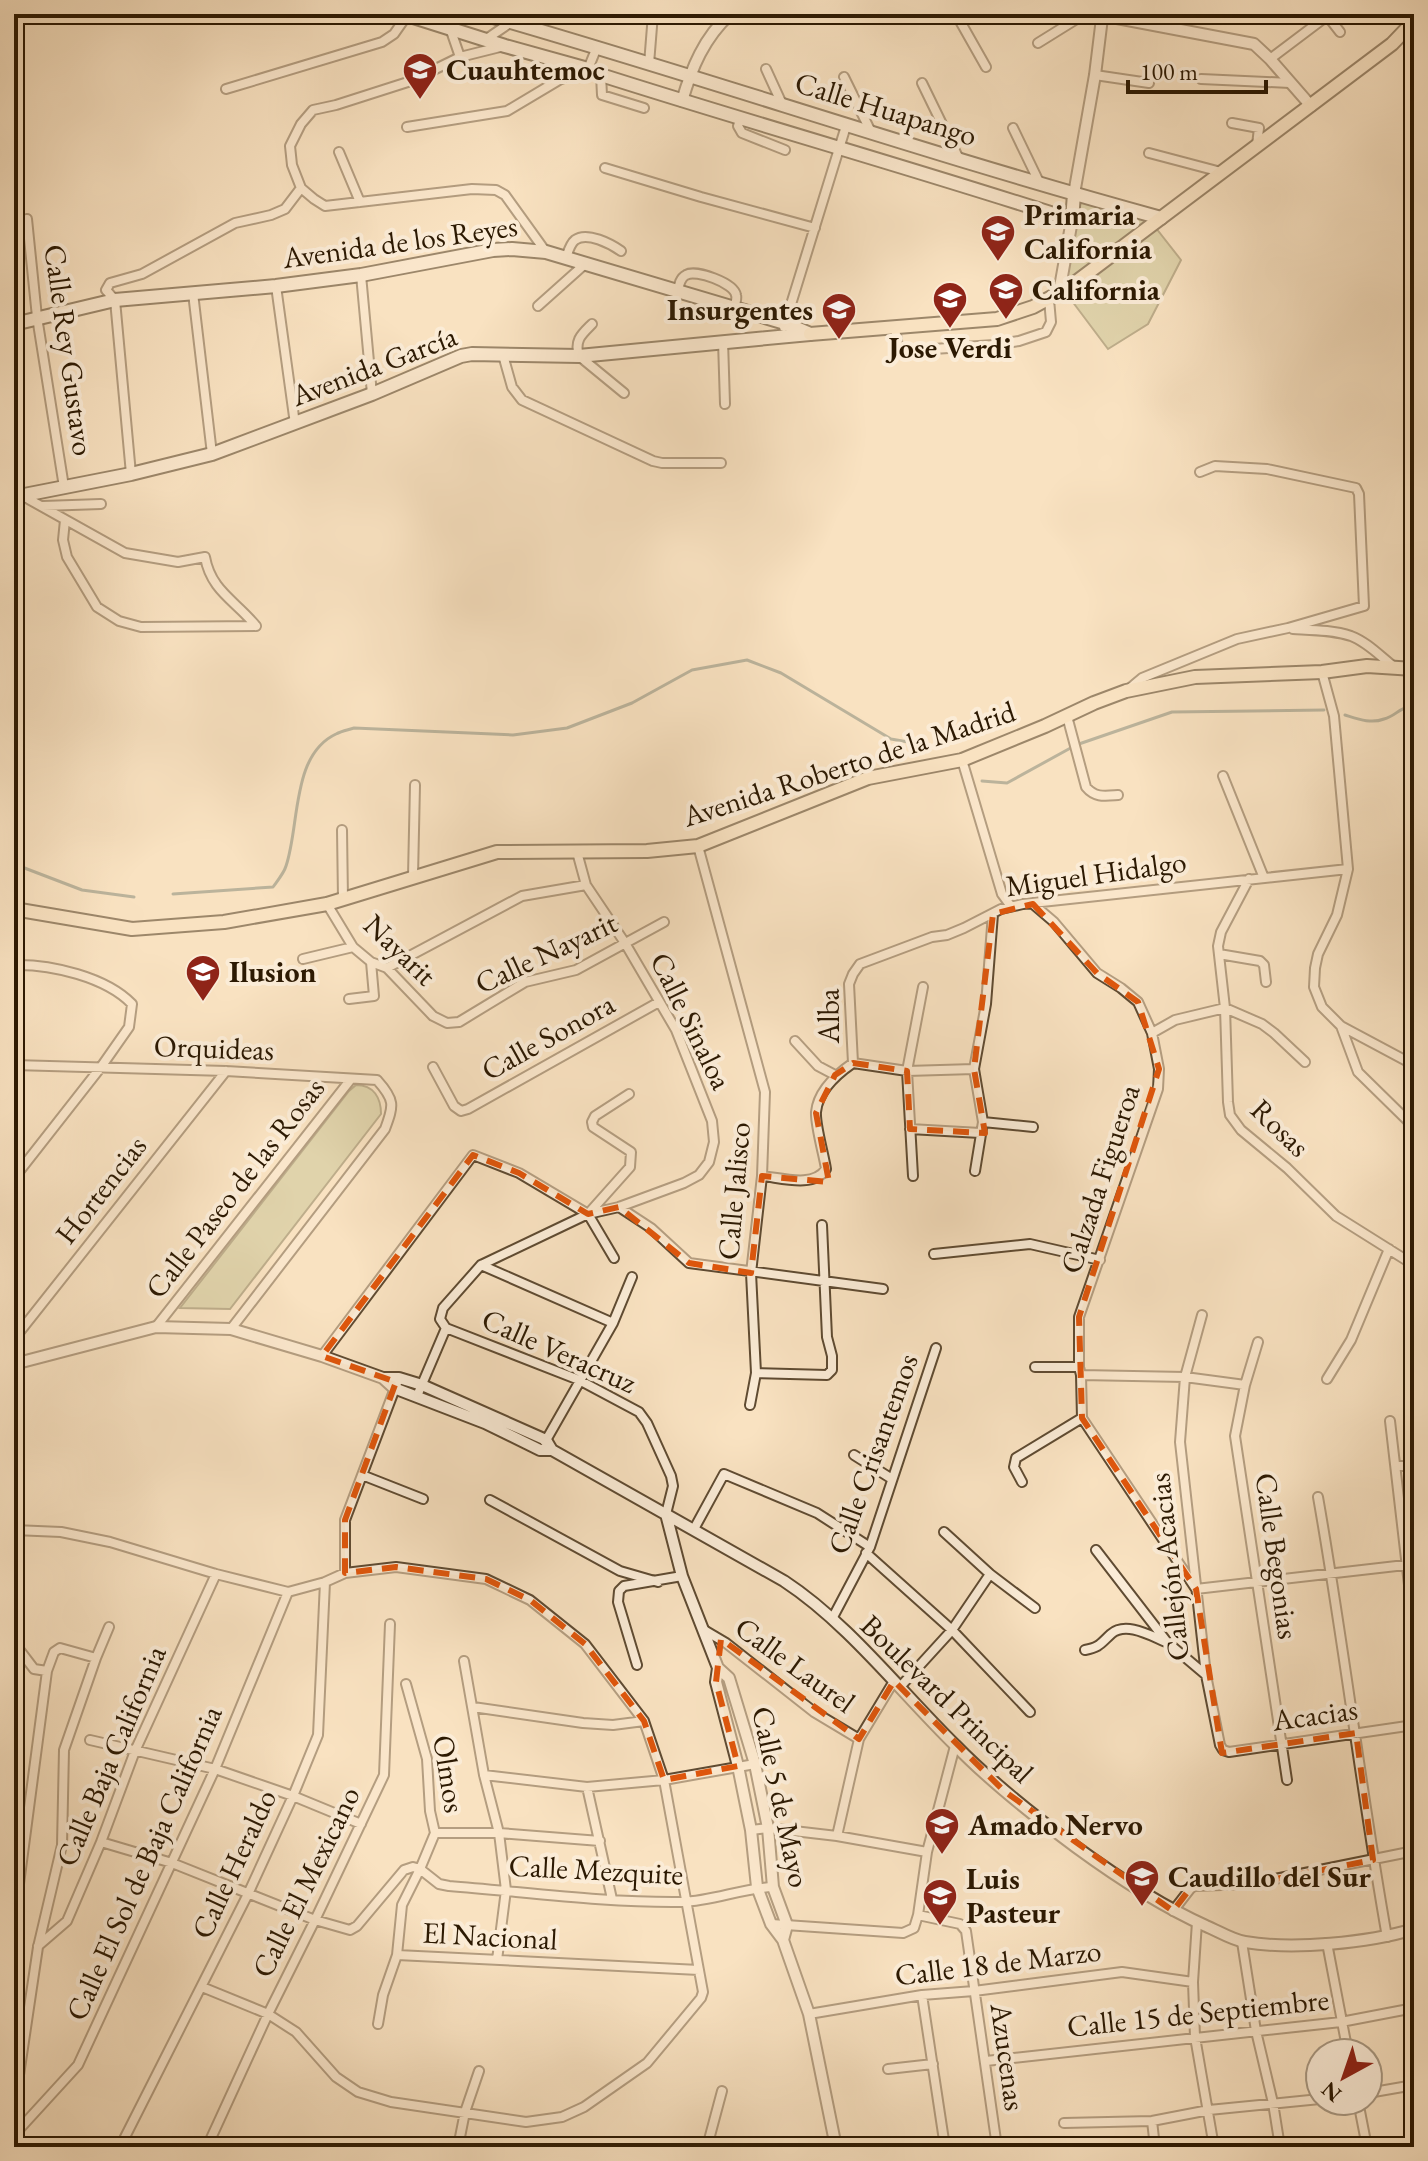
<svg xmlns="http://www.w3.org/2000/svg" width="1428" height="2161" viewBox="0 0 1428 2161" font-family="'EB Garamond',serif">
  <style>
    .green { fill: #c1c290; stroke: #766e49; stroke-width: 2 }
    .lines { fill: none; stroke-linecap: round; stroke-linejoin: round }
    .stream { stroke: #707b6e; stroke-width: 3 }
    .minor-casing { stroke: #5f4b32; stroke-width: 12 }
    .tertiary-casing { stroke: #5f4b32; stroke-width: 14 }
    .secondary-casing { stroke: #2c1902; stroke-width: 16 }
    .primary-casing { stroke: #2c1902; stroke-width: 16 }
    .minor { stroke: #fbecd7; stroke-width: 8 }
    .tertiary { stroke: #fbecd7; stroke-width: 10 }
    .secondary { stroke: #fbecd7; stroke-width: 12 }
    .primary { stroke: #f9e2c1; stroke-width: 12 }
    .marked { fill: none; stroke: #df560c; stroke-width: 6; stroke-dasharray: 16 10; stroke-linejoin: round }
    .labels { text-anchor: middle; stroke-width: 8; stroke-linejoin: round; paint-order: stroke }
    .poi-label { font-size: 30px; font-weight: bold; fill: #2c1902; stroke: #fbecd7; text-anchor: start }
    .street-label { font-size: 30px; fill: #2c1902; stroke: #fbecd7 }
  </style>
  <rect width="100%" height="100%" fill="#f9e2c1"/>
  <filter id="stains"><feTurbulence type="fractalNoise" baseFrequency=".0025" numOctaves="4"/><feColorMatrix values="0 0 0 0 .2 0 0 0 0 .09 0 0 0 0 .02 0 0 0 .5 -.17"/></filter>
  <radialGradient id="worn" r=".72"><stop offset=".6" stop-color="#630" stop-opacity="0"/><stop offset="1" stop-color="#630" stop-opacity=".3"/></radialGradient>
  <!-- green -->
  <path class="green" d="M1076,191L1160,216L1152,223L1181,260L1148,324L1108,349L1063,289Z
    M356,1085C374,1085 381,1098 381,1114L230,1309L180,1308L349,1091Z"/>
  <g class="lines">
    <!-- stream -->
    <path class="stream" d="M1345,715C1358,719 1371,724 1384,719C1396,716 1398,708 1414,705
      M982,781L1007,783L1076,745L1172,712L1324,710
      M14,864L82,890L134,897
      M173,894L273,887C278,880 284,873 286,866C300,825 291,755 336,734C342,731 348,730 354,728L513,735L567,728L632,703L692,670L747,660L781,673L891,739L925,745"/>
    <defs>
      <path id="minor" d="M810,14L812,17
        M956,14L986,67
        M1326,14L1340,32
        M450,28L460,57
        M485,40L523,14
        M1038,43L1083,15
        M504,46L460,57L411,81L336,105L313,110L301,124L290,146L292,165L301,188L314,199L325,206L472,189L496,190L505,195L546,252
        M1270,59L1327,16
        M649,64L653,14
        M766,69L782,104
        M601,75L602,95L644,108
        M1095,75L1149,83
        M844,77L871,132
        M1201,79L1290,83
        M922,83L959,159
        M226,89L382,42L394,34L408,14
        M740,119L738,126L742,133L785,150
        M1232,123L1259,128L1257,145
        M407,127L507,111L559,80L588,69L597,47
        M1013,128L1040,184
        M339,152L360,202
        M1149,153L1221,172
        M605,168L701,197L815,228
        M27,219L37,317L64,487
        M566,258C568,252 570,244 575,240C587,231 611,244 621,251
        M361,275L372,394
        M276,286L295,424
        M678,291C679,285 680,278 686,275C696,269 734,283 736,295C737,298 735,305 734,308
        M193,293L212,454
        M538,306L585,264
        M592,324C582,334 574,340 579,356L624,393
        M784,327L846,126
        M895,328L898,347L903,351L994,345L1019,341L1046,332L1051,322L1049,299
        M723,341L725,404
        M503,355L512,387L522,400L653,461L662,463H721
        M131,474L115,300L106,290L110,283L142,274L235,223L271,215L285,209L301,188
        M23,496L125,553L178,562L205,557C211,591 236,601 256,626
        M43,506L101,504
        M65,520L63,540L67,557L97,607L119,621L141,627L256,626
        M1293,629C1312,630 1333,630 1351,636C1367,642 1380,656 1393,666
        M1322,672L1334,716L1348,869L1337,915L1318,954L1315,968L1314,987L1322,1007L1341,1026L1414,1065
        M1130,688L1142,678L1237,639L1288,628L1364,606L1359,494L1356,488L1267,469L1215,466L1200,472
        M1067,716L1086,787C1095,798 1105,796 1118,795
        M962,760L1002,894L1010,905
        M1223,776L1264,878
        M342,830L343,899
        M698,846L765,1092L762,1176L751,1273L756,1373L750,1405
        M413,876L415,785
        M1249,879L1221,932L1218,946L1225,1008L1228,1102L1230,1115L1241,1130L1287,1168L1336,1216L1414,1265
        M327,904L353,947L371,962L387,968L433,1016L447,1023L459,1022L525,982L576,970L664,922
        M1033,904L1054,922L1097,973L1121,988L1138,1002L1152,1033L1159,1069L1158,1089L1079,1317V1367L1081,1375L1082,1418L1196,1589L1414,1564
        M1219,954L1260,961L1264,965L1266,982
        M303,959L353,947
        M14,965C51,964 106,977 132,1004L129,1027L101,1067L14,1178
        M387,968L522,896L586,885
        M349,999L374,996L371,962
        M1341,1026L1358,1072L1414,1127
        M1152,1033L1175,1020L1225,1008L1262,1024L1274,1033L1305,1062
        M795,1041L818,1066L835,1075
        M853,1063L849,984L853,974L860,964L932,937L947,935L964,928L1001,909L1023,904L1348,869
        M853,1063L907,1071L974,1069L983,1122L975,1171
        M14,1065L226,1071L377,1080C395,1100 394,1105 385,1129L231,1329
        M433,1067L454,1106L461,1111L468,1109L659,1002
        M974,1069L986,1004L993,914
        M983,1122L1033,1127
        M910,1129L980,1133
        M762,1176C782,1178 814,1188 826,1169C824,1155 815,1125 816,1112C818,1091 837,1074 853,1063
        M913,1176L907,1071L923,987
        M619,1207L651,1228L689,1263L883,1289
        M589,1213L630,1167L631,1152L593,1127L592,1122L595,1116L629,1094
        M934,1254L1030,1244L1100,1260
        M481,1265L613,1323
        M1202,1315L1185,1377L1180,1442L1206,1675L1220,1745L1223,1750L1229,1752L1414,1725
        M156,1327L351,1079
        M446,1328L440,1319L443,1308L481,1265L588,1214L619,1207L684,1183L699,1175L709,1162L714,1142L712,1121L676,1030L625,943L586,885L577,852
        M446,1328L579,1380L639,1412L647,1423L671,1476L673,1486L666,1514
        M14,1339L226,1071
        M1258,1342L1245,1385L1235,1436L1287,1780
        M322,1356L473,1155L519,1173L588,1214L614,1258
        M1035,1367H1079
        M756,1373L827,1375L832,1370V1356L827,1337L822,1225
        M1081,1375L1185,1377L1245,1385
        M1327,1379L1351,1340L1389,1249
        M417,1396L446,1328
        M1390,1421L1414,1628
        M545,1442L613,1323L632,1277
        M854,1455L892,1479
        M1396,1466H1414
        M362,1475L423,1499
        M1022,1482L1014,1467L1016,1458L1082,1418
        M1318,1497C1344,1644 1361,1791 1387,1937
        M490,1500L620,1571L658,1582
        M694,1529L724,1474L817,1513L870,1547
        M14,1530L61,1532L110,1542L216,1574L288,1592L325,1582L345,1573L396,1567L486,1579L530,1600L585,1644L644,1721L664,1780L703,1992L701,1998L647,2063L584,2107L562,2117L526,2122L391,2102L358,2092L336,2077L296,2032L268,2014L202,1987
        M944,1532L990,1574L1035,1608
        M1096,1550L1167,1642L1206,1675
        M866,1553L952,1630L1030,1712
        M345,1573V1520L397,1383
        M14,1611L18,1648L34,1669L47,1671
        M832,1619L870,1547L936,1348
        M704,1630L726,1643L814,1712L859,1739
        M1085,1650C1100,1647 1100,1644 1111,1634C1126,1621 1151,1636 1166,1642
        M464,1661L484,1775L499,1833L506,1890L497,1960
        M637,1665L618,1602L619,1591L624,1586L682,1576
        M900,1687L952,1630L990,1574
        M473,1707L583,1723L613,1725L644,1721
        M90,1740L215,1769L293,1796L361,1824
        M484,1775L587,1787L664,1780L755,1764
        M587,1787L612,1899
        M751,1830L768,1828L837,1836L927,1852
        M435,1833H499L600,1841
        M837,1836L859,1739L894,1681
        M101,1842L172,1863L315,1920L350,1930L357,1926L404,1870L413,1867L420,1869
        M420,1869L439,1884L449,1886C526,1892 605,1903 682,1902C713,1901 743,1888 773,1887
        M1173,1911L1190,1889L1194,1886L1250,1884L1414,1851
        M918,1915L960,1924L966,1931L997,2147
        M14,1922L47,1671L54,1652L60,1648L96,1658
        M1197,1922L1193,1982L1195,2037L1214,2147
        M771,1924L903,1933L914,1928L918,1915L927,1852L955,1746
        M1242,1942L1256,2031L1273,2103L1280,2147
        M1327,1943L1348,2053
        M38,1946L67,1921L101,1842L135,1751L216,1574
        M397,1955L699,1970
        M922,1995L945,2147
        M809,2014L922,1995L974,1991L1122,1972L1193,1982
        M378,2024L383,1995L397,1955L402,1905L420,1869L435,1833L430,1811L427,1759L406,1684
        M986,2061L1341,2022L1414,2008
        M888,2069L933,2064
        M1368,2093L1414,2085
        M1358,2101L1367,2147
        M1152,2121L1155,2147
        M1064,2123L1152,2121L1209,2110L1320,2099
        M15,2132L19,2075L38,1947L62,1845L64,1750L96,1658L109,1627
        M14,2135L78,2065L215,1769L288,1592
        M120,2147L248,1894L293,1796L318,1735L325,1582
        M207,2147L268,2014L315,1920L384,1775L390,1624
        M458,2147L465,2112L479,2071
        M707,2147L722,2091"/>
      <path id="tertiary" d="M1074,14L1117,18L1254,44L1270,59L1311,106
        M682,101C692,67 704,38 730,14
        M1074,194L1095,75L1102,18
        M1059,293L1072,220
        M14,1364L156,1327L231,1329L322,1356L383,1378H399L422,1385L546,1440L552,1450
        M383,1378L394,1388L485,1423L540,1450H552L784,1581C848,1623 900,1691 955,1745C992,1783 1034,1816 1076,1847C1117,1877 1159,1905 1206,1926C1218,1931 1232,1940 1245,1942C1293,1950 1368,1943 1414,1929
        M666,1514L682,1576L718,1668L716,1682L738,1766L751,1830L757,1887L771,1924L783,1940L809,2014L836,2147
        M718,1668L729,1678L755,1764L768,1828L773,1887L787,1925L783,1940"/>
      <path id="secondary" d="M404,14L505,46L588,69L601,75C758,125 915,169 1072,220L1074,194
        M483,14C710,79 933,156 1161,218
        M14,324L115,300L276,286L361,275L493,250L512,249L546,252L785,323L808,333
        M14,497L131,474L212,454L372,394L461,356L472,354L579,356L810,334"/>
      <path id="primary" d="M810,334L997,319L1033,307L1068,288L1392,44L1414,21
        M14,909L132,929L224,922L327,904L497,852L647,851L698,846L868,778L962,760L1045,726L1094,703L1126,691L1195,677L1322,672L1367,666L1414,669"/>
    </defs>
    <!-- minor casing -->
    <use href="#minor" class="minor-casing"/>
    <!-- tertiary casing -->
    <use href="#tertiary" class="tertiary-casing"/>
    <!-- secondary casing -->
    <use href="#secondary" class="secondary-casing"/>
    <!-- primary casing -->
    <use href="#primary" class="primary-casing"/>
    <!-- minor -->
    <use href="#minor" class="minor"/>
    <!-- tertiary -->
    <use href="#tertiary" class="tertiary"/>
    <!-- secondary -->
    <use href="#secondary" class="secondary"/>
    <!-- primary -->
    <use href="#primary" class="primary"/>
  </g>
  <!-- marked area -->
  <path d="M0 0H1428V2161H0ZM1033,904L1097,973L1138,1002L1159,1069L1079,1317L1082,1418L1196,1589L1222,1753L1356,1733L1373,1860L1250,1884L1192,1886L1173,1911L1004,1791L894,1681L859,1739L721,1639L716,1682L738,1766L664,1780L644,1721L585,1644L530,1600L486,1579L396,1567L345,1573V1520L396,1382L322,1356L473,1155L519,1173L588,1214L619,1207L689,1263L751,1273L762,1176L829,1182L816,1113L835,1075L853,1063L907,1071L910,1129L985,1133L974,1069L993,914Z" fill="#f9e2c1" fill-opacity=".55" fill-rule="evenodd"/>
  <path class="marked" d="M1033,904L1097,973L1138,1002L1159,1069L1079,1317L1082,1418L1196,1589L1222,1753L1356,1733L1373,1860L1250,1884L1192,1886L1173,1911L1004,1791L894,1681L859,1739L721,1639L716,1682L738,1766L664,1780L644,1721L585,1644L530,1600L486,1579L396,1567L345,1573V1520L396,1382L322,1356L473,1155L519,1173L588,1214L619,1207L689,1263L751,1273L762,1176L829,1182L816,1113L835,1075L853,1063L907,1071L910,1129L985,1133L974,1069L993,914Z"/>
  <!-- icons -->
  <defs>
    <symbol id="school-pin" viewBox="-11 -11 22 30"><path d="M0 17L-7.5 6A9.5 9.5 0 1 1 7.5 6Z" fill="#8f2418" stroke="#fbecd7"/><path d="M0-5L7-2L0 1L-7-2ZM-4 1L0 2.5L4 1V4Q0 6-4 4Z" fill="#fff"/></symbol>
  </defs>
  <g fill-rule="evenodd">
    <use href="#school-pin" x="400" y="50" width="40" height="54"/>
    <use href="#school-pin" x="978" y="212" width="40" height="54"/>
    <use href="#school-pin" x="986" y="270" width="40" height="54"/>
    <use href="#school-pin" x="930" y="279" width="40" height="54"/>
    <use href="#school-pin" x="819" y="290" width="40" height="54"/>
    <use href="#school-pin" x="183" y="952" width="40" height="54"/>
    <use href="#school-pin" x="922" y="1805" width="40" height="54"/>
    <use href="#school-pin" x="1122" y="1857" width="40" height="54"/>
    <use href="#school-pin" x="920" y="1876" width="40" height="54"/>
  </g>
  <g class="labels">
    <!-- poi labels -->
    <g class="poi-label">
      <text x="446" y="80">Cuauhtemoc</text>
      <text x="1024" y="225">Primaria<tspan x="1024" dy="34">California</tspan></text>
      <text x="1032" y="300">California</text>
      <text x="813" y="320" text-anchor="end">Insurgentes</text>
      <text x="950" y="358" text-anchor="middle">Jose Verdi</text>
      <text x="229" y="982">Ilusion</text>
      <text x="968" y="1835">Amado Nervo</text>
      <text x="1168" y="1887">Caudillo del Sur</text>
      <text x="966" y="1889">Luis<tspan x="966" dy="34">Pasteur</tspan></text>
    </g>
    <!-- street labels -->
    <g class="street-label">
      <text transform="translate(886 109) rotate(17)" y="10">Calle Huapango</text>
      <text transform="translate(400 242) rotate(-8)" y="10">Avenida de los Reyes</text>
      <text transform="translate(69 350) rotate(82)" y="10">Calle Rey Gustavo</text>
      <text transform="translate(374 366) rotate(-21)" y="10">Avenida García</text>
      <text transform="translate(849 764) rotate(-18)" y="10">Avenida Roberto de la Madrid</text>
      <text transform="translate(1096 874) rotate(-8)" y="10">Miguel Hidalgo</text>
      <text transform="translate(400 950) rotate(44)" y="10">Nayarit</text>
      <text transform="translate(546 953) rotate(-25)" y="10">Calle Nayarit</text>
      <text transform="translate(829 1016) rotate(-90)" y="10">Alba</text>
      <text transform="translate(691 1021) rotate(64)" y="10">Calle Sinaloa</text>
      <text transform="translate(548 1037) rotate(-29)" y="10">Calle Sonora</text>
      <text transform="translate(214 1048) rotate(2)" y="10">Orquideas</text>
      <text transform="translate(1280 1128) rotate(44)" y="10">Rosas</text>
      <text transform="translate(1100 1179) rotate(-72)" y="10">Calzada Figueroa</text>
      <text transform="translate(235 1188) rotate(-52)" y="10">Calle Paseo de las Rosas</text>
      <text transform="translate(101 1190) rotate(-52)" y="10">Hortencias</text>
      <text transform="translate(734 1191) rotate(-85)" y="10">Calle Jalisco</text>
      <text transform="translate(559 1351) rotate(24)" y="10">Calle Veracruz</text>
      <text transform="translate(873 1454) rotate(-70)" y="10">Calle Crisantemos</text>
      <text transform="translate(1277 1556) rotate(82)" y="10">Calle Begonias</text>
      <text transform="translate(1169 1567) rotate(-96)" y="10">Callejón Acacias</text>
      <text transform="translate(795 1665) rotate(36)" y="10">Calle Laurel</text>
      <text transform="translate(947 1699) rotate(44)" y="10">Boulevard Principal</text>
      <text transform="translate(1315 1715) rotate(-8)" y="10">Acacias</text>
      <text transform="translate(111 1756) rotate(-67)" y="10">Calle Baja California</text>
      <text transform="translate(449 1774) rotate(81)" y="10">Olmos</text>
      <text transform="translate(781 1797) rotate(78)" y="10">Calle 5 de Mayo</text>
      <text transform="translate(144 1863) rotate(-66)" y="10">Calle El Sol de Baja California</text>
      <text transform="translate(234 1864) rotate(-65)" y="10">Calle Heraldo</text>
      <text transform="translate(596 1870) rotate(3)" y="10">Calle Mezquite</text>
      <text transform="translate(306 1882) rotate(-64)" y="10">Calle El Mexicano</text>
      <text transform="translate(490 1936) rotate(3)" y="10">El Nacional</text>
      <text transform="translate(998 1963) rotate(-7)" y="10">Calle 18 de Marzo</text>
      <text transform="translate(1198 2013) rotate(-6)" y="10">Calle 15 de Septiembre</text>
      <text transform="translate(1008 2057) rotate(82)" y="10">Azucenas</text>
    </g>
  </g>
  <!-- margin -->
  <rect width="1428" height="2161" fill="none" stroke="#f9e2c1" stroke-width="48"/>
  <rect x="16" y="16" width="1396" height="2129" fill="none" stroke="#2c1902" stroke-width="4"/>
  <rect x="24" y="24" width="1380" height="2113" fill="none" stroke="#2c1902" stroke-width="2"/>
  <!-- north arrow -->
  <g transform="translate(1344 2077) rotate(220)"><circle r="38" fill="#fbecd7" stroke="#a89882" stroke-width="2"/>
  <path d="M0-6L14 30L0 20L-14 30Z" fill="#8f2418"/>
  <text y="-12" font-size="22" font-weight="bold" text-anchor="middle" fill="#2c1902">N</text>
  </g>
  <!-- scale -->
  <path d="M1128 80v12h138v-12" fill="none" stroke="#2c1902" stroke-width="4"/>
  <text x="1140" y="80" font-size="24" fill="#2c1902" stroke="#fbecd7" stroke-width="6" paint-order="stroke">100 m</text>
  <rect width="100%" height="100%" filter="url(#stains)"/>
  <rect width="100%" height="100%" fill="url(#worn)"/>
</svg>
